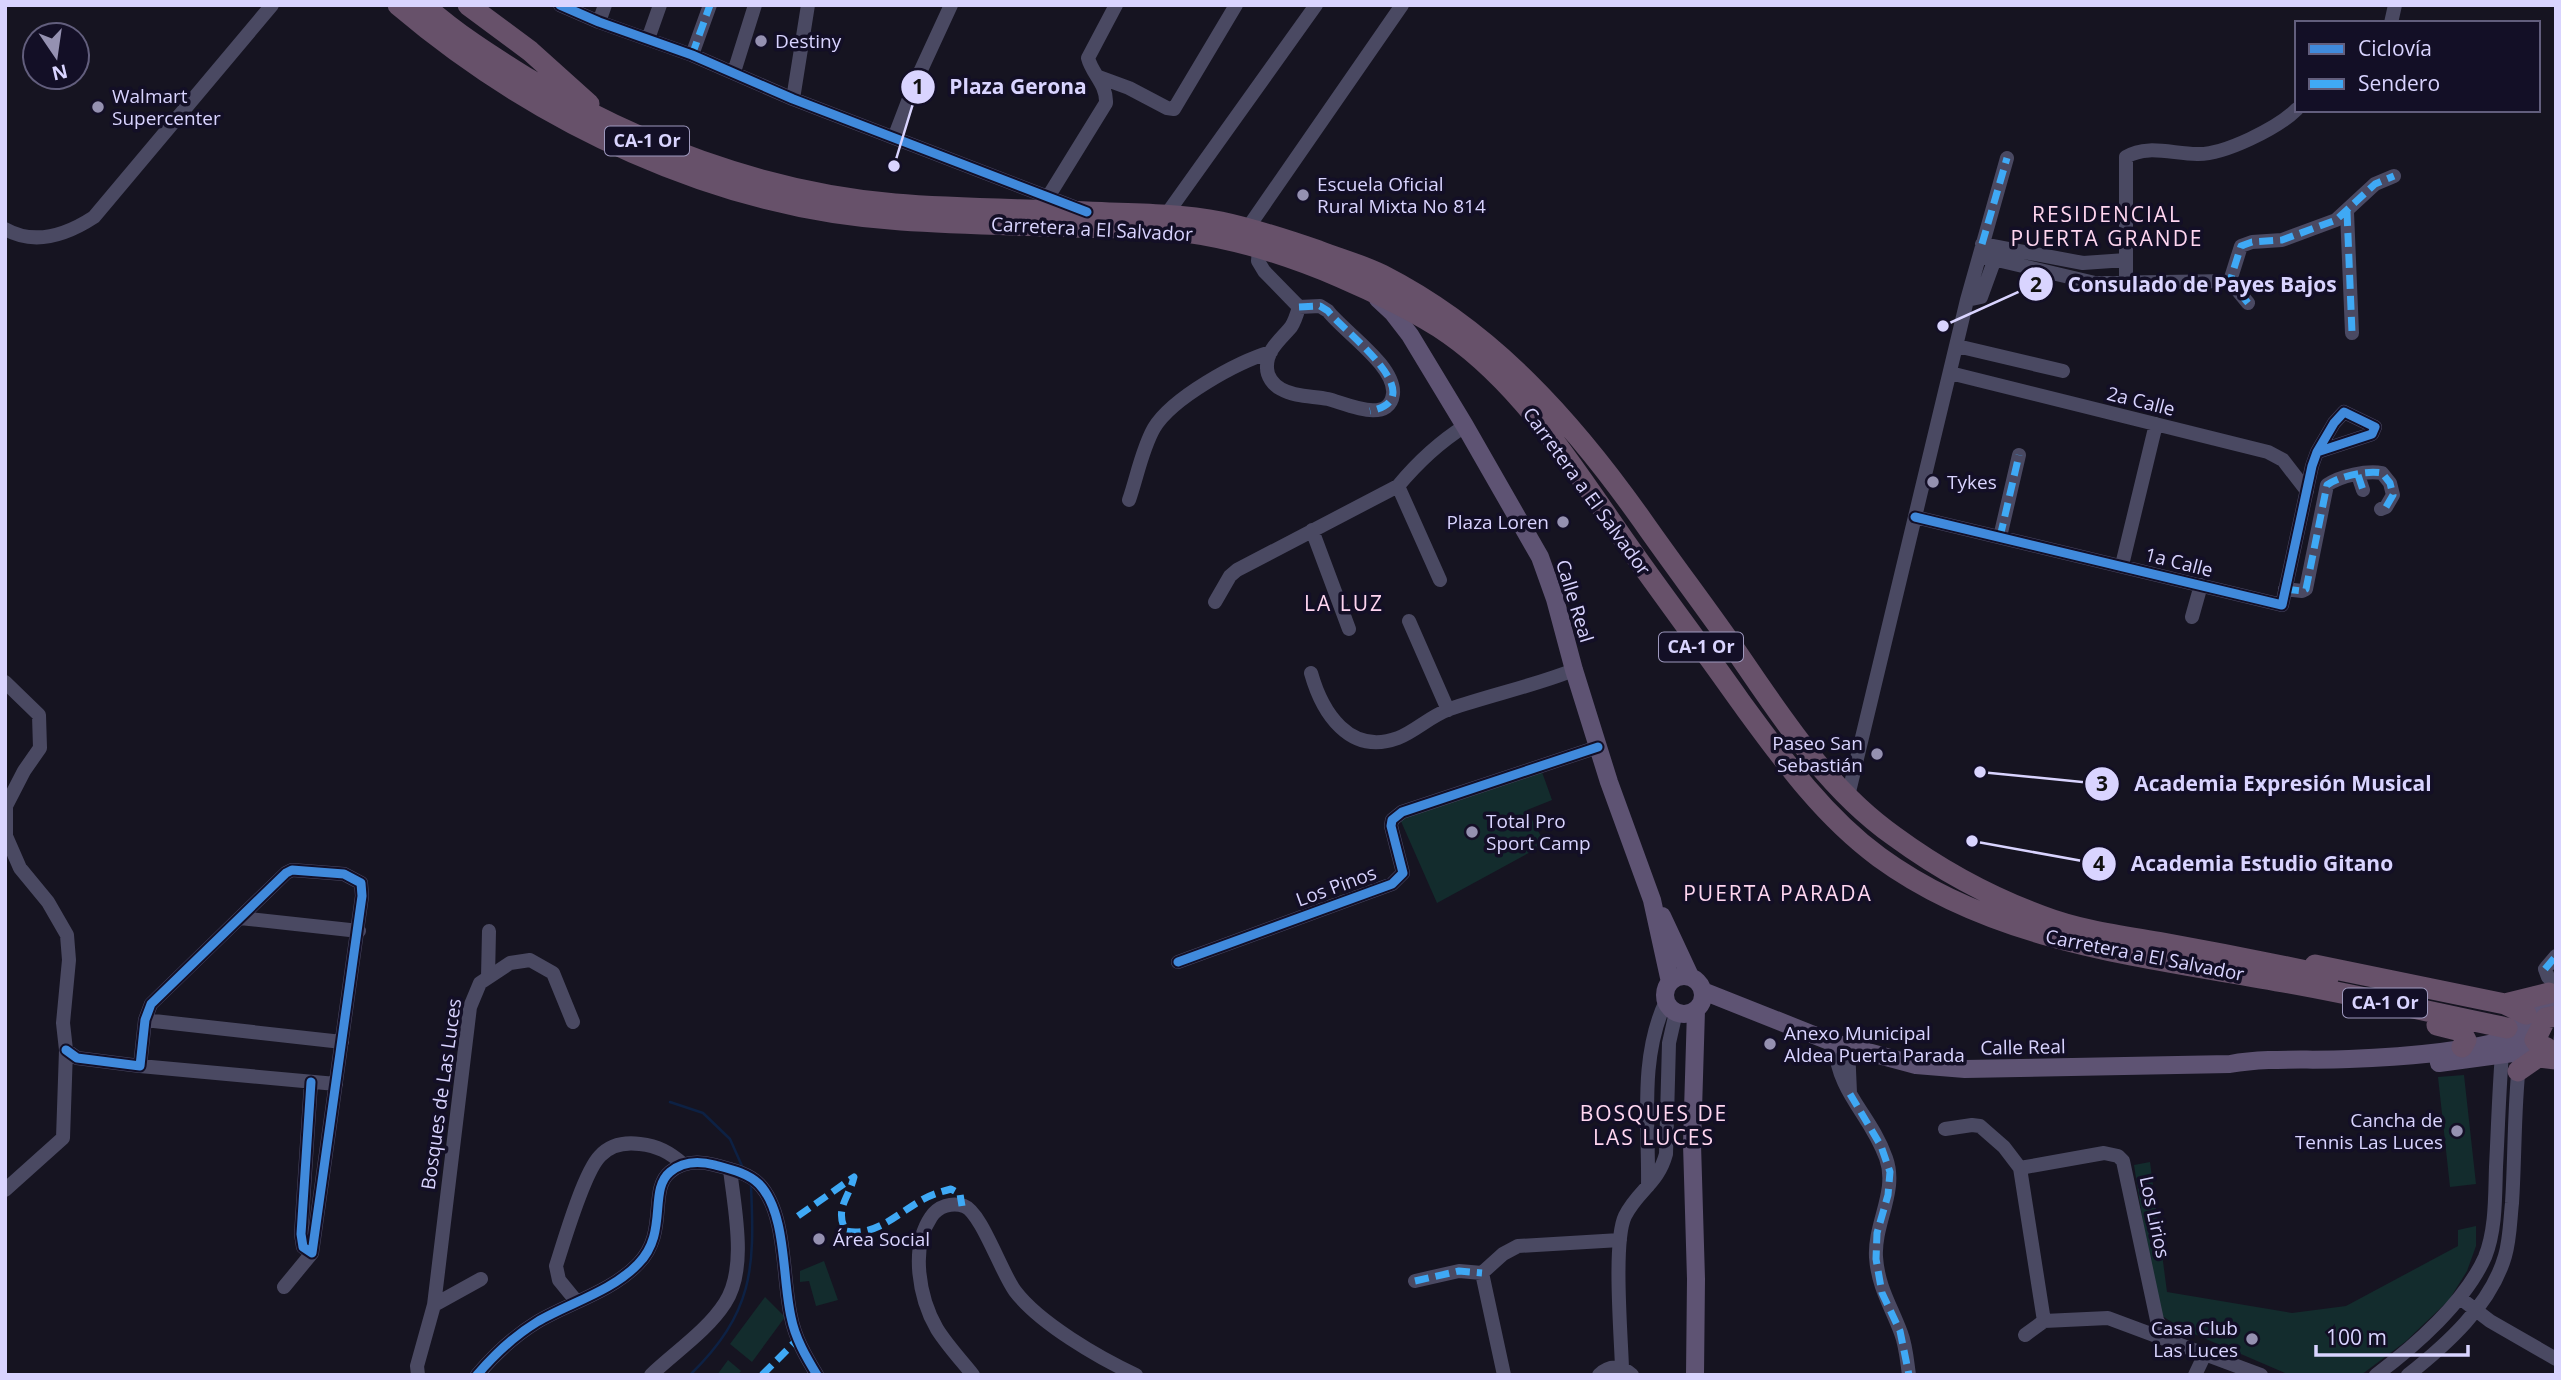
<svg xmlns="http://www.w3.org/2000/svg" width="2561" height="1380" viewBox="0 0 2561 1380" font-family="'Open Sans',sans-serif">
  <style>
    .green { fill: #132c2d }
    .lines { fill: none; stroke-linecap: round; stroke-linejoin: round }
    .stream { stroke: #0d2144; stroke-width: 2.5 }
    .highway-tunnel { stroke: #333142; stroke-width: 21; stroke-dasharray: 21 10; stroke-linecap: butt }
    .minor { stroke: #4a4962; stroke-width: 14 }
    .major { stroke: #5e5373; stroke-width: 18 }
    .highway { stroke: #67516a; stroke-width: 21 }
    .quiet { stroke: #3fa9f5; stroke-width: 7; stroke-dasharray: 14 7; stroke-linecap: butt }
    .cycleway-casing { stroke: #130f26; stroke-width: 13 }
    .cycleway { stroke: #408adc; stroke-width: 9 }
    .poi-dot { fill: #9591b1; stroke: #130f26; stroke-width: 2.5 }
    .labels { text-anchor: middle; stroke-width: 7; stroke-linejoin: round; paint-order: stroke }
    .shield { fill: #130f26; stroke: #9e99be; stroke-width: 2 }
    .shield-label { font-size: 18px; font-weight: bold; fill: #d9d4ff }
    .poi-label { font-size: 19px; fill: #d9d4ff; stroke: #130f26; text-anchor: start }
    .street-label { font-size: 19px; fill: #d9d4ff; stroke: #130f26 }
    .neighbourhood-label { font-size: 21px; letter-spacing: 2px; fill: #ffd6f0; stroke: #130f26 }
    .leader { fill: none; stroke: #d9d4ff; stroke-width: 2.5 }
    .callout-dot { fill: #d9d4ff; stroke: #130f26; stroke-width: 2.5 }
    .mark-label { font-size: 21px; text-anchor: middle; font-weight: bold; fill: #111 }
    .callout-label { font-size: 21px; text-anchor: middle; font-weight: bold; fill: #d9d4ff; stroke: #130f26; stroke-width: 7; stroke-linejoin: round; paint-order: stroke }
  </style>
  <rect width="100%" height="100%" fill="#161421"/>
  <!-- green -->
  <path class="green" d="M1542,772L1552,800L1527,810L1545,844L1437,903L1400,819Z
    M2464,1075L2476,1184L2450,1187L2438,1077Z
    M2150,1162L2167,1292L2292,1313L2346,1306L2458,1246V1230L2476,1226V1246L2467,1271L2449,1300L2405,1342L2361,1375H2290L2185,1330L2162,1316L2154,1294L2134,1165Z
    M824,1261L838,1300L816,1306L809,1281L800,1282V1271Z
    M765,1297L785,1317L752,1362L730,1344Z
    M728,1360L741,1371L738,1375H717Z"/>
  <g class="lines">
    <!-- stream -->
    <path class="stream" d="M670,1102L703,1113L730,1139L742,1166
      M690,1375C753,1313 755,1270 751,1186"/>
    <!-- highway-tunnel -->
    <path class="highway-tunnel" d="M2523,1031L2556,1038"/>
    <!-- minor -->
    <path class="minor" d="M560,5L599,22L692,55L793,99L1074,207
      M599,22L605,5
      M2391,23L2395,5
      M648,39L660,5
      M692,55L710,5
      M734,72L755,5
      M1099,77L1129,88L1167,108L1174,109L1236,5
      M793,99L808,5
      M894,138L915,83L951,5
      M1041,203L1048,197L1106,103C1107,84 1092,74 1088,58L1116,5
      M2347,212L2352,333
      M1166,215L1316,5
      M5,229C35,246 68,234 94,217L272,5
      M1247,229L1402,5
      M1982,244L2083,263L2126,260
      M1259,249L1258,261L1264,271L1299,307C1297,314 1295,321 1291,327C1281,339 1266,350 1267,368C1267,376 1273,385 1281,389C1295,397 1313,396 1328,399C1345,403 1389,425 1393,394C1396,366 1344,332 1328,311L1320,306L1299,307
      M1980,256L2095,283L2230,281
      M2126,281V157C2147,144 2173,154 2197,154C2224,155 2278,128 2297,109
      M2230,281L2241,246L2252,242L2282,240L2336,220L2375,184L2394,176
      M2230,281L2248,303
      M1967,300L1981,297L1997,253
      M1957,346L2063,371
      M1950,373L2268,452L2283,460L2307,491
      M2358,475L2363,490
      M1398,486L1440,580
      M1129,500C1137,477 1142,449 1154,428C1172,398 1237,362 1271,352
      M1915,517L2282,605L2312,466L2317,452L2372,434L2375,427L2344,412L2334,423L2317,452
      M1312,530L1349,629
      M2000,537L2019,455
      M2122,565L2156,424
      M2285,589L2302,591L2306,589L2327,485C2340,476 2367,470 2382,473L2390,483L2393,495L2386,507L2381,509
      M1215,602L1230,576L1237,570L1398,486C1418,462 1438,443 1465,426
      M2192,617L2201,585
      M1409,621L1448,710
      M1311,673C1322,712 1349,756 1398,738C1416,731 1430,716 1450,709C1491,695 1533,686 1574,670
      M5,682L39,715L40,748L24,771L6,806V836L20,868L48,902L67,935L69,960L63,1023L66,1050L63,1138L5,1190
      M1848,796L1967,300L2007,158
      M240,918L359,931
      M2556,956L2545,969L2548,977L2556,984
      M1178,962L1392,884L1403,873L1391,826L1392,820L1402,812L1598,747
      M488,977L489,931
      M145,1020L342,1042
      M1834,1043C1839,1096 1870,1113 1886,1158C1898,1191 1874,1223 1876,1257C1878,1287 1891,1306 1901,1333C1906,1346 1907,1361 1909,1375
      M1848,1047L1850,1093
      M66,1050L77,1058L140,1066L145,1020L151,1004L286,873L292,870L344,874L361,883L362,896L312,1253L303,1247L301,1234L311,1082
      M140,1066L336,1084
      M1945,1129L1972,1125L1980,1126L2004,1147L2020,1168L2044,1321
      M2020,1168L2104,1153L2118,1156L2123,1161L2157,1320L2169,1342
      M1648,1186C1649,1124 1639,1058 1666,1001
      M1482,1273L1504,1375
      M1415,1281L1459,1271L1482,1273L1503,1254L1518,1246L1620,1240
      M284,1287L312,1253
      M2460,1298L2490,1321L2556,1359
      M577,1302L559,1280L556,1266C564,1241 584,1172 600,1156C611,1144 625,1142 640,1144C658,1146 669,1152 683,1164
      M434,1305L481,1279
      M2025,1335L2044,1321L2108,1318L2261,1375
      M1622,1368C1621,1335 1613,1241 1625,1216C1638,1190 1658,1184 1666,1154L1669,1043L1676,1012
      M418,1375L417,1366L434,1305L470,1007L480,983L510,963L530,960L553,973L573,1022
      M477,1375C494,1355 514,1336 537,1322C569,1303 611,1292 638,1264C669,1233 648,1190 670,1172C683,1161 700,1161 715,1165C730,1169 748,1173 759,1184C787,1213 782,1278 791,1317C795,1338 806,1357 817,1375
      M651,1375C675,1352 707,1331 725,1303C748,1268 734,1207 730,1169
      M973,1375C961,1360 947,1345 937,1329C919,1298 910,1248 931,1217C938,1206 952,1202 964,1206C981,1212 1001,1272 1015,1291C1039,1323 1099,1358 1136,1375
      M1599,1375C1609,1365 1621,1365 1632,1375
      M2195,1375L2205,1354
      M2376,1375C2415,1346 2465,1302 2485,1257C2496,1230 2495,1196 2496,1167C2498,1129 2499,1091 2502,1054
      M2408,1375C2446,1345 2491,1305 2505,1256C2510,1239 2510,1221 2512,1203C2515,1157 2514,1110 2519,1064"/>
    <!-- major -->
    <path class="major" d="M1378,299L1393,313L1410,335L1465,426L1540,557L1555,599L1574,670L1609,782L1652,900L1670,982
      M1662,916L1690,976
      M1665 995a19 19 0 1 1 38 0a19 19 0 1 1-38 0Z
      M1703,991L1834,1043L1916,1065L1965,1069L2230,1064C2270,1057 2309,1061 2349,1059C2401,1057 2460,1053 2510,1039L2526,1014L2536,1005
      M2439,1063L2520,1052L2541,1019L2556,1004
      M1695,1375L1696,1279L1692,1144L1696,1010"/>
    <!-- highway -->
    <path class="highway" d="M398,5C537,123 718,209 901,220C959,224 1017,225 1074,227C1111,228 1149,227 1186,232C1237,239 1291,256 1340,277C1373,291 1420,314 1449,334C1523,386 1573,467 1624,540C1662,594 1702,647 1740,701C1781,757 1822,815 1879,857C1998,944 2149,957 2289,983C2362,996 2434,1013 2507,1028
      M424,5C455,33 490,55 525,77C640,146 761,192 895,204C966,210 1038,209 1109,213C1146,214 1185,215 1221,222C1254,229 1287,240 1319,251C1340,259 1362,265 1382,275C1492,331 1572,421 1642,520C1672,563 1704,605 1734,648C1780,715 1826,788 1894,836C1939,869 1990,897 2042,916C2081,931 2123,936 2163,943C2219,953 2274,964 2329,976
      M468,5L530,51L589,104
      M2315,965L2505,1004L2526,1014
      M2505,1004L2549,993
      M2437,1025L2461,1031L2466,1040L2462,1047
      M2547,1048L2538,1044L2535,1040L2546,1018L2556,1016
      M2518,1071L2538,1057L2556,1059"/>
    <!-- quiet -->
    <path class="quiet" d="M692,55L710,5
      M2347,212L2352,333
      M1982,244L2007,158
      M2248,303L2230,281L2241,246L2252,242L2282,240L2336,220L2375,184L2394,176
      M1299,307L1320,306L1328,311C1343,331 1435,398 1370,411
      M2358,475L2363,490
      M2000,537L2019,455
      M2285,589L2302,591L2306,589L2327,485C2340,476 2367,470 2382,473L2390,483L2393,495L2386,507L2381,509
      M2545,969L2556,956
      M1850,1094L1881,1146L1890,1172L1888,1195L1877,1233L1876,1259L1882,1293L1900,1331L1909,1375
      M798,1216L854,1177C849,1198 834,1209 846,1231C875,1237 897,1214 920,1201C930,1195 940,1192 951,1189L960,1194L962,1206
      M1415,1281L1459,1271L1482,1273
      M762,1375L798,1339"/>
    <defs>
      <path id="cycleway" d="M560,5L599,22L692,55L793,99L1087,212
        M1915,517L2282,605L2312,466L2317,452L2372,434L2375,427L2344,412L2334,423L2317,452
        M1178,962L1392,884L1403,873L1391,826L1392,820L1402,812L1598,747
        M66,1050L77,1058L140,1066L145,1020L151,1004L286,873L292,870L344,874L361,883L362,896L312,1253L303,1247L301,1234L311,1082
        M477,1375C494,1355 514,1336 537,1322C569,1303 611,1292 638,1264C669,1233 648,1190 670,1172C683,1161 700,1161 715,1165C730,1169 748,1173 759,1184C787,1213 782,1278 791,1317C795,1338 806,1357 817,1375"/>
    </defs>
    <!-- cycleway casing -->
    <use href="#cycleway" class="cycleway-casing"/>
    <!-- cycleway -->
    <use href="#cycleway" class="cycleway"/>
  </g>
  <!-- markers -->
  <g class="poi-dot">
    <circle cx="761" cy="41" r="7"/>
    <circle cx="98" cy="107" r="7"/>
    <circle cx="1303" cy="195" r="7"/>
    <circle cx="1933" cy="482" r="7"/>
    <circle cx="1563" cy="522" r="7"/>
    <circle cx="1877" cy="754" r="7"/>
    <circle cx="1472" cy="832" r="7"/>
    <circle cx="1770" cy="1044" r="7"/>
    <circle cx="2457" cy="1131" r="7"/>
    <circle cx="819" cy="1239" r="7"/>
    <circle cx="2252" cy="1339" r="7"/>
  </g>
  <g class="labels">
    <!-- shield labels -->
    <g class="shield">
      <rect x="605" y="126.5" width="84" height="29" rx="5"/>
      <rect x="1659" y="632.5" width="84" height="29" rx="5"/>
      <rect x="2343" y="988.5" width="84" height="29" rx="5"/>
    </g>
    <g class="shield-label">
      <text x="647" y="147">CA-1 Or</text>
      <text x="1701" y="653">CA-1 Or</text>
      <text x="2385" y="1009">CA-1 Or</text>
    </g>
    <!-- poi labels -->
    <g class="poi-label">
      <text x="775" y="48">Destiny</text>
      <text x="112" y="103">Walmart<tspan x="112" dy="22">Supercenter</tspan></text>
      <text x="1317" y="191">Escuela Oficial<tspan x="1317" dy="22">Rural Mixta No 814</tspan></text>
      <text x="1947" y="489">Tykes</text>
      <text x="1549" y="529" text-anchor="end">Plaza Loren</text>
      <text x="1863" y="750" text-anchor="end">Paseo San<tspan x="1863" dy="22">Sebastián</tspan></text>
      <text x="1486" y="828">Total Pro<tspan x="1486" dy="22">Sport Camp</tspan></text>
      <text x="1784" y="1040">Anexo Municipal<tspan x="1784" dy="22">Aldea Puerta Parada</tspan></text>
      <text x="2443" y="1127" text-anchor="end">Cancha de<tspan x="2443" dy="22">Tennis Las Luces</tspan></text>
      <text x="833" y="1246">Área Social</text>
      <text x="2238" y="1335" text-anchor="end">Casa Club<tspan x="2238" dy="22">Las Luces</tspan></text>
    </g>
    <!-- street labels -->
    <g class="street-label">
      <text transform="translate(1092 229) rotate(3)" y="7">Carretera a El Salvador</text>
      <text transform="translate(2141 401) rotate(14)" y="7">2a Calle</text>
      <text transform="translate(1587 491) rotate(54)" y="7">Carretera a El Salvador</text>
      <text transform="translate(2179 562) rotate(14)" y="7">1a Calle</text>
      <text transform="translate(1575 601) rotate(73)" y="7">Calle Real</text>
      <text transform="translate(1336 886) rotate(-20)" y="7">Los Pinos</text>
      <text transform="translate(2145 955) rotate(11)" y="7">Carretera a El Salvador</text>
      <text transform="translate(2023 1047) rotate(-1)" y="7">Calle Real</text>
      <text transform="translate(441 1094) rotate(-82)" y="7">Bosques de Las Luces</text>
      <text transform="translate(2155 1217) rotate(78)" y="7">Los Lirios</text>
    </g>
    <!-- neighbourhood labels -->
    <g class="neighbourhood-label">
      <text x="2107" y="222">RESIDENCIAL<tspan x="2107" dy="24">PUERTA GRANDE</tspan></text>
      <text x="1344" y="611">LA LUZ</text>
      <text x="1778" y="901">PUERTA PARADA</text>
      <text x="1654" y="1121">BOSQUES DE<tspan x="1654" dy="24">LAS LUCES</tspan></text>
    </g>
  </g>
  <!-- callouts -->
  <path class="leader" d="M894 166L918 87M1943 326L2036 284M1980 772L2102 784M1972 841L2099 864"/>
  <g class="callout-dot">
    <circle cx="894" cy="166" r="7"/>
    <circle cx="1943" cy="326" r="7"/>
    <circle cx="1980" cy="772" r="7"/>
    <circle cx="1972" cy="841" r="7"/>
    <circle cx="918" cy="87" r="18"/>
    <circle cx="2036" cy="284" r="18"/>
    <circle cx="2102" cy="784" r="18"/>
    <circle cx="2099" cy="864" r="18"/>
  </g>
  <g class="mark-label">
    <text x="918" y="94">1</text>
    <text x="2036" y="292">2</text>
    <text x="2102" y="791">3</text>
    <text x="2099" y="871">4</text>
  </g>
  <g class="callout-label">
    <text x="1018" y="94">Plaza Gerona</text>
    <text x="2202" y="292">Consulado de Payes Bajos</text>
    <text x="2283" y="791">Academia Expresión Musical</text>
    <text x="2262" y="871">Academia Estudio Gitano</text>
  </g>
  <!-- border -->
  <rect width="2561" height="1380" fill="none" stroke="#d9d4ff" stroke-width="14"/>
  <!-- legend -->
  <rect x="2295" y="21" width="245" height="91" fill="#130f26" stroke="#625e7d" stroke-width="2"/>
  <rect x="2309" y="44" width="35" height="10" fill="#408adc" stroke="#625e7d" stroke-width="2"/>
  <text x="2358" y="56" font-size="21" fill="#d9d4ff">Ciclovía</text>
  <rect x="2309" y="79" width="35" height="10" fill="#3fa9f5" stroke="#625e7d" stroke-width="2"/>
  <text x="2358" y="91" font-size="21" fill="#d9d4ff">Sendero</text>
  <!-- north arrow -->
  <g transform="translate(56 56) rotate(167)"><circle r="33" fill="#130f26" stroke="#625e7d" stroke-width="2"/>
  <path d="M0-5L12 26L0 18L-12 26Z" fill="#9591b1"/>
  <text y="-10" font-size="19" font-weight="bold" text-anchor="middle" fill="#d9d4ff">N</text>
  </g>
  <!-- scale -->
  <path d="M2316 1345v10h152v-10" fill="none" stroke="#d9d4ff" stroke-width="3.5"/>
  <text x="2326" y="1345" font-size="21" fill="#d9d4ff" stroke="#130f26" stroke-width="5" paint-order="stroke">100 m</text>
</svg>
